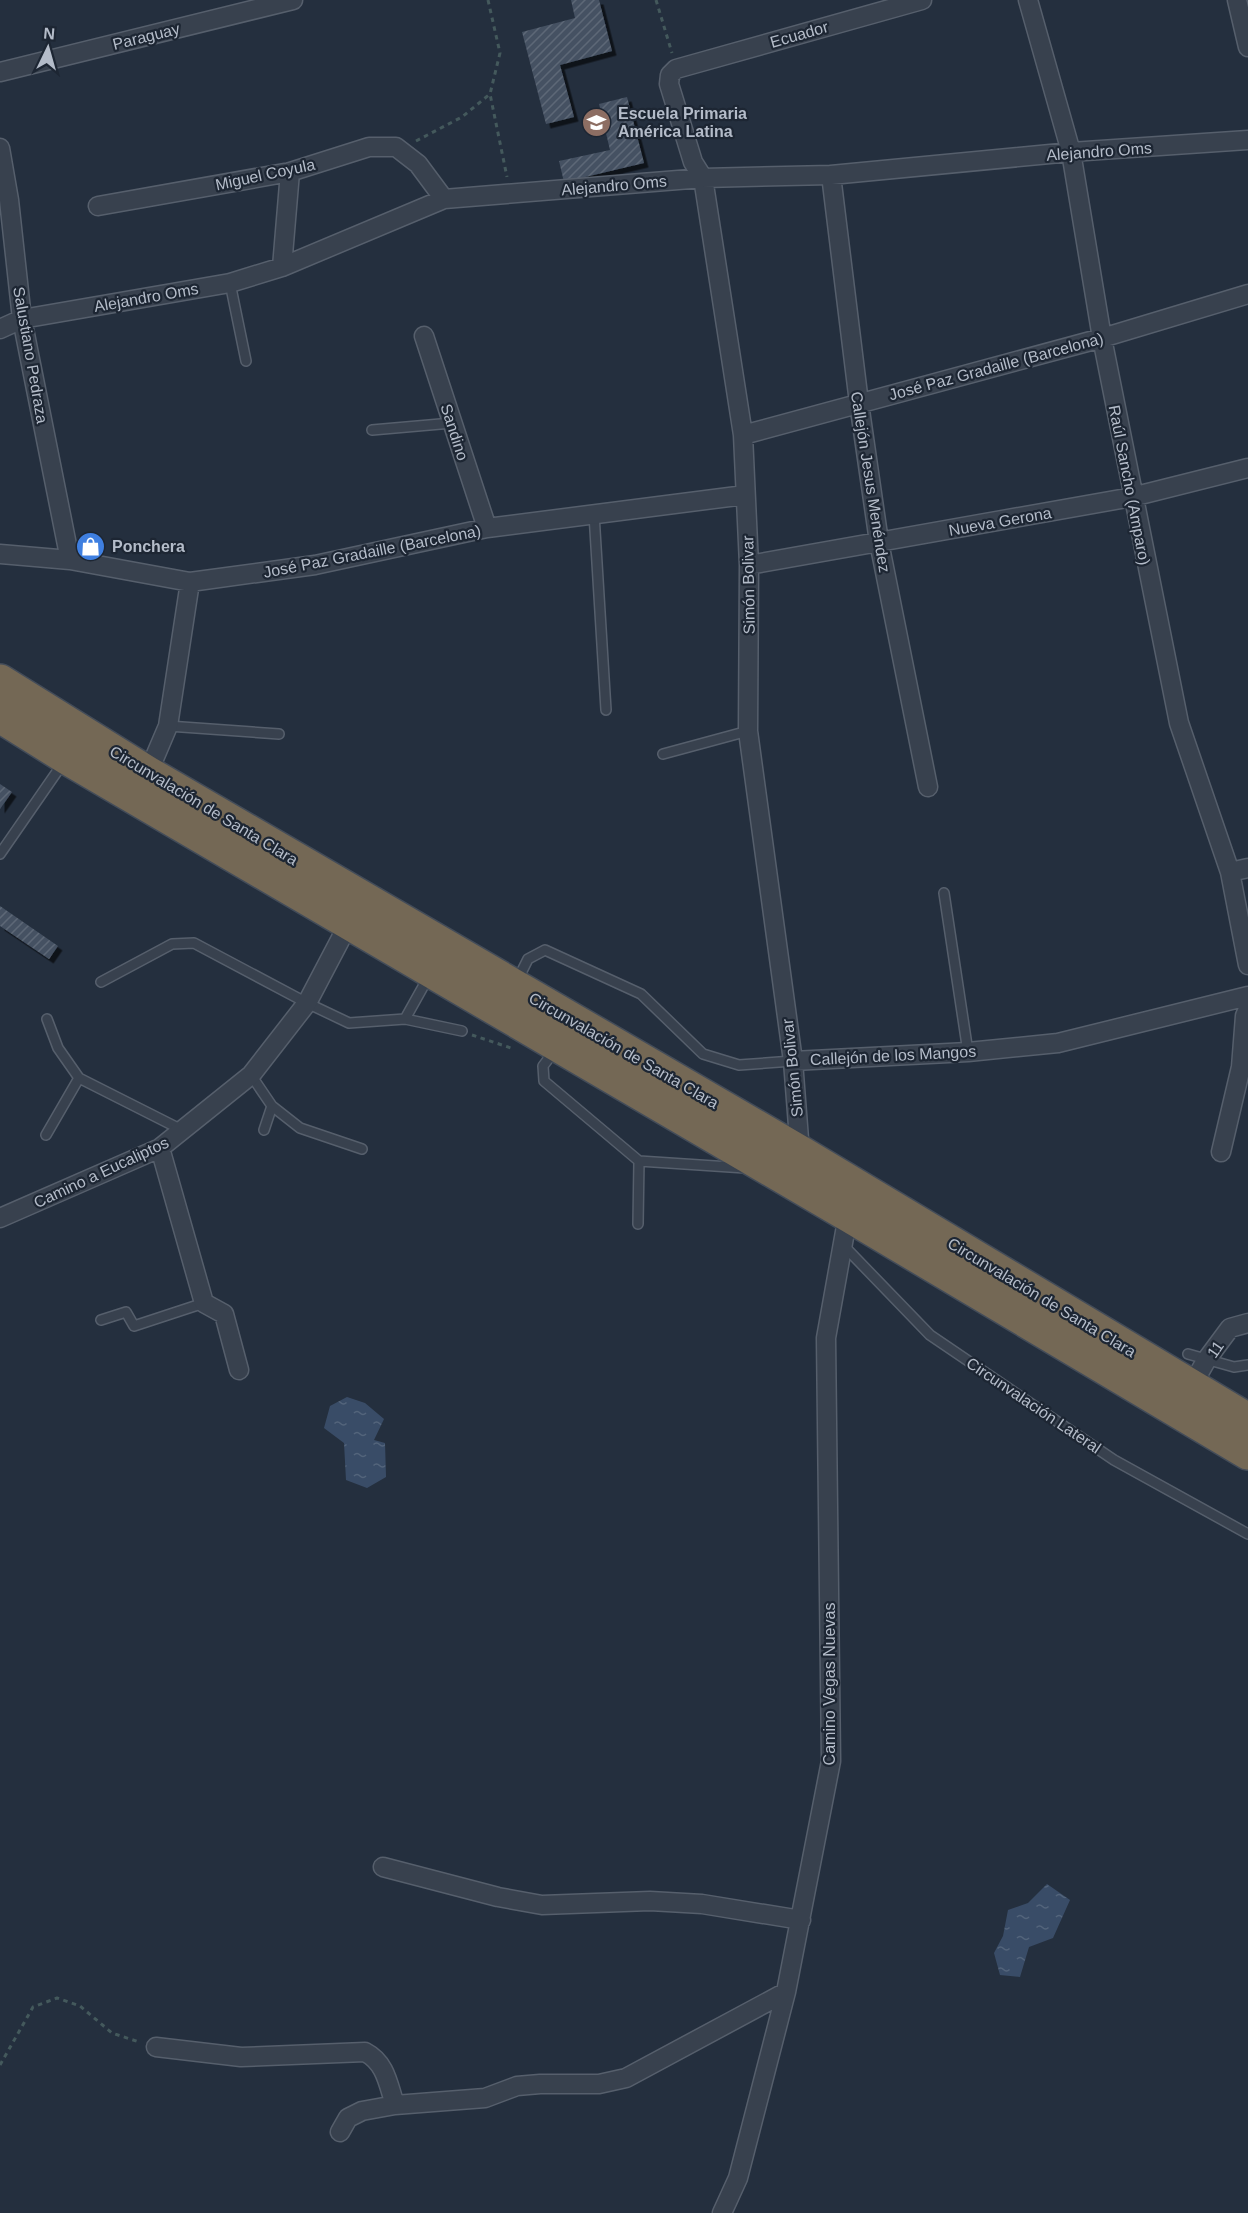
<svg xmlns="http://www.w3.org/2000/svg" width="1248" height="2213" viewBox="0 0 1248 2213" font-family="Helvetica,sans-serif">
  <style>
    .water { fill: url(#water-ripples) }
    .building { fill: url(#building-hatch); filter: url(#shadow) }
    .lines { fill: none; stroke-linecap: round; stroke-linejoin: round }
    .lane-casing { stroke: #565f6c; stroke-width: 12 }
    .street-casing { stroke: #565f6c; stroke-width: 21 }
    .highway-casing { stroke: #434c59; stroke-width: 36 }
    .path { stroke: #44595c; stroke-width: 3; stroke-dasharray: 4.5 4.5; stroke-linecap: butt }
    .lane { stroke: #38414e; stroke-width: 9 }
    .street { stroke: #38414e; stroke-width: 18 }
    .highway { stroke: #746855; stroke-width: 33 }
    .labels { text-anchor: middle; stroke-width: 4.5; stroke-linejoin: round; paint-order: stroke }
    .street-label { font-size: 16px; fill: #b4bcc9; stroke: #1d2633 }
    .poi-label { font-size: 16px; font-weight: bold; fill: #b4bcc9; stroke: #1d2633; text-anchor: start }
  </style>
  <defs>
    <pattern id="water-ripples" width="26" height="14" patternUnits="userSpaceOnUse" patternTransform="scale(1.5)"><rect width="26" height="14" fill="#394c67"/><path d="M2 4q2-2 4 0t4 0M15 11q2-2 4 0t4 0" fill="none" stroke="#53647b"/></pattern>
    <pattern id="building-hatch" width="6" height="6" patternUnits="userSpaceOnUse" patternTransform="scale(1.5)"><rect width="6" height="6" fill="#455162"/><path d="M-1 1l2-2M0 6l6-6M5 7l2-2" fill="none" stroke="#5d6877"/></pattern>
    <filter id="shadow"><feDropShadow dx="4.5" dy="4.5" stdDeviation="0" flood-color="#0009"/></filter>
  </defs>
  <rect width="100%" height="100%" fill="#242f3e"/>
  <!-- water -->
  <path class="water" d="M347,1397L365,1403L384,1419L374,1440L385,1443L386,1477L367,1488L346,1480L344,1443L324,1428L330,1406Z
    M1047,1884L1070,1900L1053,1938L1029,1947L1020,1977L1000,1975L994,1953L1003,1936L1008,1910L1028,1903Z"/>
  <!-- building -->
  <path class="building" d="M571,0H599L612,51L560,65L574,117L546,124L522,32L575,18Z
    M627,97L644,163L564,182L559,161L610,150L599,104Z
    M0,784L12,792L0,809Z
    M0,906L58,946L49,959L0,926Z"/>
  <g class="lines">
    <defs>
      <path id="lane" d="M230,283L246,361
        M372,430L452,423
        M594,514L606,710
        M168,726L279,734
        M663,754L748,731
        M0,854L63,763
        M944,893L968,1052
        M517,981L528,959L545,950L641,994L703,1054L739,1065L793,1061
        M101,982L172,944L194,943L307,1003L349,1023L405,1019L462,1031
        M47,1019L58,1048L79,1078L184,1131
        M405,1019L429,976
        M555,1050L543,1066L544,1081L639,1161L745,1168
        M251,1075L272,1106L264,1130
        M272,1106L300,1128L362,1149
        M46,1135L79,1078
        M638,1224L639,1161
        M843,1245L930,1335L1114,1460L1248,1534
        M101,1320L126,1312L134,1326L204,1303
        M1188,1354L1234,1367L1248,1365"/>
      <path id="street" d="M1028,0L1071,152L1102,338L1179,723L1230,872L1248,965
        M1237,0L1248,47
        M0,72L293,0
        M0,148L9,200L22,319L70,560
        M831,175L859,403L879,542L928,787
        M98,206L290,172L369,147H396L418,164L444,199
        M282,267L290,172
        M0,329L22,319L230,283L282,267L444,199L703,178L831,175L1071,152L1248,140
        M424,336L487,528
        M743,435L1102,338L1248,294
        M0,554L70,560L190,582L315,565L487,528L745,495
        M749,565L1132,497L1248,468
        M148,773L168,726L190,582
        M1230,872L1248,868
        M793,1061L968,1052L1058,1043L1248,996
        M160,1148L204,1303L224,1314L239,1370
        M1221,1152L1241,1067L1245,1016L1248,1009
        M799,1156L800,1152L793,1061L748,731L749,565L743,435L703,178L693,162L669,84L670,75L676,69L922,0
        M0,1218L160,1148L251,1075L307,1003L349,923
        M1191,1387L1207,1359L1230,1328L1248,1323
        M383,1867L498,1897L542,1905L650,1901L702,1904L801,1920
        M156,2047L241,2057L365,2052C386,2063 388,2084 395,2105
        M340,2132L348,2118L362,2111L395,2105L485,2098L517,2086L540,2084H599L626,2078L786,1992
        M722,2213L738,2178L786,1992L831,1761L826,1338L848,1215"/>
      <path id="highway" d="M0,681L148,773L800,1152L1248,1420
        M0,716L67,758L848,1215L1248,1453"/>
    </defs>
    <!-- lane casing -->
    <use href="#lane" class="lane-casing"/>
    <!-- street casing -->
    <use href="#street" class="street-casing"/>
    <!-- highway casing -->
    <use href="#highway" class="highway-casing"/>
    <!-- path -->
    <path class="path" d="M488,0L500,53L490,94L507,177
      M656,0L672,53
      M416,141L462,117L490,94
      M472,1035L511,1048
      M0,2065L33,2007L57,1998L80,2006L112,2033L139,2042"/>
    <!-- lane -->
    <use href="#lane" class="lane"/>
    <!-- street -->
    <use href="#street" class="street"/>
    <!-- highway -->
    <use href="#highway" class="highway"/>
  </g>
  <!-- icons -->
  <defs>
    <symbol id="school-disc" viewBox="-11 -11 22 22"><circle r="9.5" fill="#8d6e63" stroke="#1d2633"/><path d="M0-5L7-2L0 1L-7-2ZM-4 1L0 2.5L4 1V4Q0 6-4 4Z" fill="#fff"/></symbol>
    <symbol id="shop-disc" viewBox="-11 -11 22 22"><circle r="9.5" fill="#3f7fe0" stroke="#1d2633"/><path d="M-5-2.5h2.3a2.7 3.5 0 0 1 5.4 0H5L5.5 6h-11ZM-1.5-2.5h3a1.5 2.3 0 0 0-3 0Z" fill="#fff"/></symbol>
  </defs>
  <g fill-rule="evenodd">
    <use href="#school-disc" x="580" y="106" width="33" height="33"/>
    <use href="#shop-disc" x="74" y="530" width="33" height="33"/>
  </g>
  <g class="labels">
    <!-- street labels -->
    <g class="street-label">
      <text transform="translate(799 34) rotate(-16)" y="6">Ecuador</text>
      <text transform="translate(146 36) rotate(-14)" y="6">Paraguay</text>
      <text transform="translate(1099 151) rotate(-4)" y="6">Alejandro Oms</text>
      <text transform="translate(265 174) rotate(-12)" y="6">Miguel Coyula</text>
      <text transform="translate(614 185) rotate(-5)" y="6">Alejandro Oms</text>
      <text transform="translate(146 297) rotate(-10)" y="6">Alejandro Oms</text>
      <text transform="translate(31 355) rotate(80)" y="6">Salustiano Pedraza</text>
      <text transform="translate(996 366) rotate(-15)" y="6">José Paz Gradaille (Barcelona)</text>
      <text transform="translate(455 432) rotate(72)" y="6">Sandino</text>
      <text transform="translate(871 482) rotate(81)" y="6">Callejón Jesus Menéndez</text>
      <text transform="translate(1130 485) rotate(79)" y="6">Raúl Sancho (Amparo)</text>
      <text transform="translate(1000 521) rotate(-10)" y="6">Nueva Gerona</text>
      <text transform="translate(372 551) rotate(-11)" y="6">José Paz Gradaille (Barcelona)</text>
      <text transform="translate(748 585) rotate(-91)" y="6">Simón Bolivar</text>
      <text transform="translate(204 805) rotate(31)" y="6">Circunvalación de Santa Clara</text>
      <text transform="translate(624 1050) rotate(30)" y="6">Circunvalación de Santa Clara</text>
      <text transform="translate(893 1055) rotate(-3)" y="6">Callejón de los Mangos</text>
      <text transform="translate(792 1068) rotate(-96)" y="6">Simón Bolivar</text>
      <text transform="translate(101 1172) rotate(-25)" y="6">Camino a Eucaliptos</text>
      <text transform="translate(1042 1297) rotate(31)" y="6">Circunvalación de Santa Clara</text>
      <text transform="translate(1215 1349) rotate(-55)" y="6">11</text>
      <text transform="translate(1034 1405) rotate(34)" y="6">Circunvalación Lateral</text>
      <text transform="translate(829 1684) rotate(-90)" y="6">Camino Vegas Nuevas</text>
    </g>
    <!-- poi labels -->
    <g class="poi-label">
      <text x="618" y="119">Escuela Primaria<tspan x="618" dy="18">América Latina</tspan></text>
      <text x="112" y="552">Ponchera</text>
    </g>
  </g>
  <!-- north arrow -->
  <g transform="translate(48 48) rotate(5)" stroke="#1d2633" stroke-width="4.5" paint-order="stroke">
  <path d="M0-4.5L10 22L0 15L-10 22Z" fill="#b4bcc9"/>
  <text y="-9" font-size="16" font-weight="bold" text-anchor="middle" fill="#b4bcc9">N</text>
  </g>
</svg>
